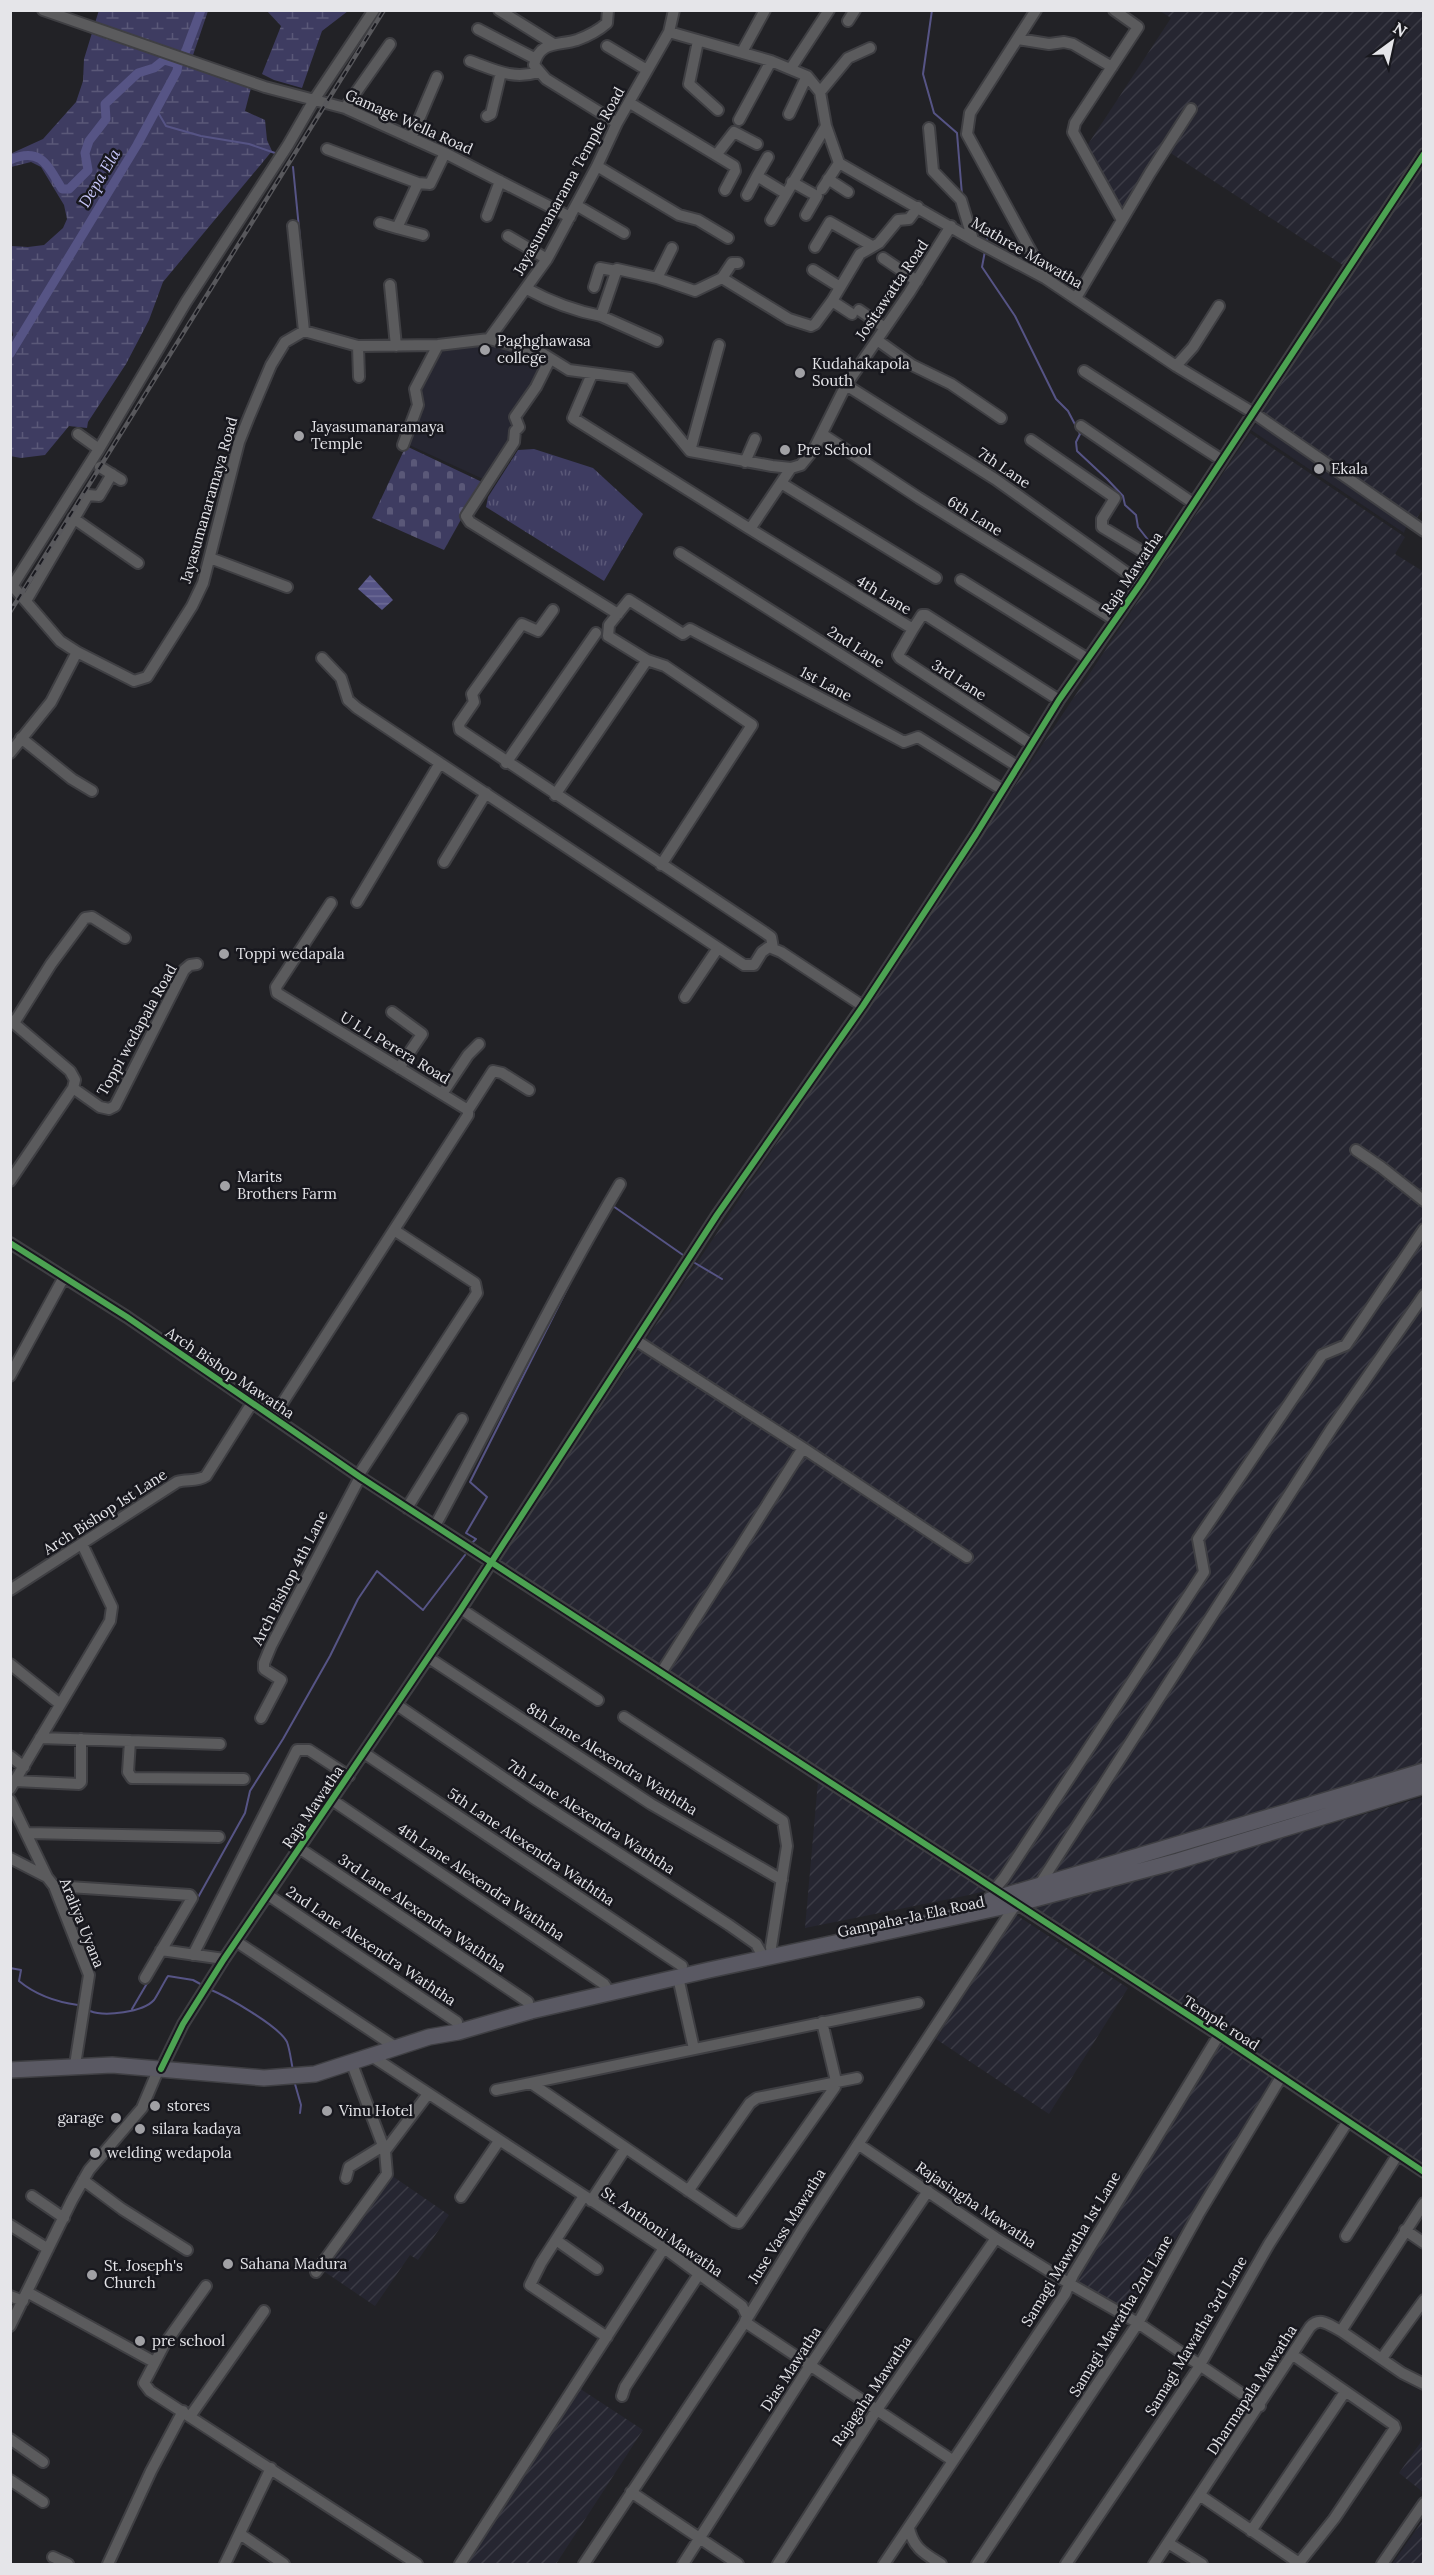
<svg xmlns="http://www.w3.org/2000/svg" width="1434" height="2575" viewBox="0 0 1434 2575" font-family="Lora,serif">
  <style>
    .built { fill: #262631 }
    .industrial { fill: url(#industrial-furrows) }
    .wetland { fill: url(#wetland-marsh) }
    .cemetery { fill: url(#cemetery-stones) }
    .park { fill: url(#park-tufts) }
    .water { fill: url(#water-rules) }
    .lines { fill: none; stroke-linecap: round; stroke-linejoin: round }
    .stream { stroke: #565485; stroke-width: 2 }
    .canal { stroke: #565485; stroke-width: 9 }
    .minor-casing { stroke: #3f3f43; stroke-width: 14 }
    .highway-casing { stroke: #3f3f43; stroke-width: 18 }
    .minor { stroke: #5b5b5d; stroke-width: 10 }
    .highway { stroke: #5a5963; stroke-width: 15 }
    .rail-casing { stroke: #58585c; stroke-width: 4.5 }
    .rail { stroke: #18181e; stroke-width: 2; stroke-dasharray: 7; stroke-linecap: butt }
    .cycleway-casing { stroke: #18181e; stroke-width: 10 }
    .cycleway { stroke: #4ca352; stroke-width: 6 }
    .poi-dot { fill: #a1a1a5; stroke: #18181e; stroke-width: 2 }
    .labels { text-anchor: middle; stroke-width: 5; stroke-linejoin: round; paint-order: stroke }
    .street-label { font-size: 15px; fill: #e5e5e9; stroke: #18181e }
    .poi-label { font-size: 15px; fill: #e5e5e9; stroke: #18181e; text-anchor: start }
    .water-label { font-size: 16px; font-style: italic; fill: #c8c7f9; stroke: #18181e }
  </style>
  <defs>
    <pattern id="industrial-furrows" width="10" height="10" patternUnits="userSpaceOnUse" patternTransform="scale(1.5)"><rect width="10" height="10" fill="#262631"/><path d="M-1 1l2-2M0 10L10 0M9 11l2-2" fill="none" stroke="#3b3b45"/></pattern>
    <pattern id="wetland-marsh" width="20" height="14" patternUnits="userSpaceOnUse" patternTransform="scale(1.5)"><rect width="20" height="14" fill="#3e3c61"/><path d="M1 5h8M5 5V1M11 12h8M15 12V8" fill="none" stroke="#5a5878"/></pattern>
    <pattern id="cemetery-stones" width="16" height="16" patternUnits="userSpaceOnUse" patternTransform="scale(1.5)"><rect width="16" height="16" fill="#3e3c61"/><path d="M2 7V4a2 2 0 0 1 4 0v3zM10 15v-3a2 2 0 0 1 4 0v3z" fill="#5a5878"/></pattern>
    <pattern id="park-tufts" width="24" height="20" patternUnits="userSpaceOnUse" patternTransform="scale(1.5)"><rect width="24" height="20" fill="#3e3c61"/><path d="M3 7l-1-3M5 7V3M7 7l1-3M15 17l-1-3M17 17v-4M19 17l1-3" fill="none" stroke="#5a5878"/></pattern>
    <pattern id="water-rules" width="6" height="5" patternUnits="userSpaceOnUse" patternTransform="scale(1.5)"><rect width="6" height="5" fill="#565485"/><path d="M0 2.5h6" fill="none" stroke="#6e6c96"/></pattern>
  </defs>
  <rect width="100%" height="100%" fill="#222226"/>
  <!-- built -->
  <path class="built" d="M488,345L538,356L546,360L512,416L514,427L509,443L485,480L407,444L418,391L439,348Z
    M1258,422L1407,525L1404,533L1251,430Z"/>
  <!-- industrial -->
  <path class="industrial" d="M1160,11H1423V148L1346,267L1169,152L1127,218L1079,158L1171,18Z
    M1423,163L1424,507L1417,518L1261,415Z
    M1250,433L1405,537L1395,554L1424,572L1423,1764L1047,1875L969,1895L805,1928L819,1770L499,1560Z
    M1423,1797V2167L1040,1918L1036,1906L1086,1895Z
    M1015,1914L1128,1988L1049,2114L936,2039Z
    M1218,2040L1277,2077L1128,2315L1071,2280Z
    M388,2173L449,2215L418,2260L410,2255L375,2306L322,2270Z
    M579,2388L643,2430L556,2564H465Z
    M1423,2439L1424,2492H1423L1399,2473Z
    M1423,2520V2564H1392Z"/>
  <!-- wetland -->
  <path class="wetland" d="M99,10L208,11L189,67L251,88L245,111L265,120L267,140L272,151L163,282L149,320L126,364L88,422L87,428L69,426L45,455L21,458L10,456V340L13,335L10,322L11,246L28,247L44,245L63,228L67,219L64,205L41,167L31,162L11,167L10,154L43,139L76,102L83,81L84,59Z
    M267,11H348L322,31L302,88L274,80L262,74L281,26Z"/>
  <!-- cemetery -->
  <path class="cemetery" d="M406,446L482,482L444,550L372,518Z"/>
  <!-- park -->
  <path class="park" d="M534,449L593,468L643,514L604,581L486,507L488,497L518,450Z"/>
  <!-- water -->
  <path class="water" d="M370,575L393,600L382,610L358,589Z"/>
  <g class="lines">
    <!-- stream -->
    <path class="stream" d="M932,10L923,74L934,113L957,133L962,195
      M156,109L166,126L201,136L249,144L275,153
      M293,167L303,269
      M972,220L974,225L989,235L987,239
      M985,251L982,267L1015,316L1056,399L1068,411L1080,434L1076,442L1077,451L1107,479L1123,496L1125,505L1136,515L1138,527L1156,550
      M612,1207L613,1206L683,1255
      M695,1263L722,1279
      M473,1542L476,1539L466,1533L487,1497L470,1482L570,1283
      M196,1901L245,1813L250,1791L283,1739L330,1656L358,1599L377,1571L423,1610L465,1555
      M10,1968L21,1970L19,1981C37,1996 56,2002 78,2005
      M209,1989C226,1996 279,2026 287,2042C290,2050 291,2061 293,2070
      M132,2009L149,1980
      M90,2011C105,2017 143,2012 154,2000C157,1996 164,1982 168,1976L193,1980L204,1986
      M295,2084L301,2105L300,2113"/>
    <!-- canal -->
    <path class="canal" d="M10,160C41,146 48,166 62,189H69L88,170L85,153L89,141L106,119L105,104L138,73L154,68L164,60L178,64
      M10,354L137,145L177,71L178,64L182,61L201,10"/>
    <defs>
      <path id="minor" d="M43,10L265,87L345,108L445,153L570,217
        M499,10L552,43
        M608,10L607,23C598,31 588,36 577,40C558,46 540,40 534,65L546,79L617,123
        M1036,10L970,113L967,134L1045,277
        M1114,10L1138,27L1075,123L1073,132L1122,220
        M848,21L855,10
        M478,29L536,59
        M669,32L771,61L807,76L820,92L826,126L839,163L973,240L1045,278L1176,366L1252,412L1424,531
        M1018,39L1049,44L1064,42L1073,44L1112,67
        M698,41L689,84L718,110
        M607,46L647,70
        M742,52L765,10
        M470,61C495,70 512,80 539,72
        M791,68L829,10
        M820,92L848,58L870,48
        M630,103L734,166L735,171L725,190
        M345,108L390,44
        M789,114L807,76
        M487,116L491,114L501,72
        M739,120L771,61
        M929,128L933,171L961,200L973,240
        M411,138L437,77
        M327,149L418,183
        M717,154L734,132L757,144
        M768,157L757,176L785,193
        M597,166L679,215L698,220L728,238
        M828,179L848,192
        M792,182L817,196L806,215
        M822,189L839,163
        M747,195L757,176
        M576,205L624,233
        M487,216L500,181
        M771,220L826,126
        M380,223L397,228
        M293,226L304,331
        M423,235L397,228L418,183L430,184L445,153
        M508,236L547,259
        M815,247L830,222L872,246
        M883,258L917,281
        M813,270L840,287
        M657,278L672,248
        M722,278L732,263H738
        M390,285L396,346
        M594,287L600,268L616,271
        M527,289C551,302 575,311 601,316L617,269L657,278L695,291L722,278L789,319L811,326L815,324L832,301L860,254L879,243L898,220L909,219L918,207
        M1076,298L1150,173L1191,109
        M832,301L852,314
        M859,310L885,328
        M601,316L657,341
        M489,339L547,259L597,166L617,123L669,32L674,10
        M877,340L912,365L951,384L1001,418
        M358,346L359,377
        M550,359L536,387L515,417L519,427L515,431L514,442L466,516L470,522L618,614
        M1176,366L1193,347L1219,306
        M1084,371L1222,460
        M592,374L573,418L750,529L791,468
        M846,385L995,479L1141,583
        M1081,426L1193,503
        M822,434L919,498L1115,620
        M1031,440L1115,498L1102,519V527L1155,559
        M403,445L418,405L415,389L438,345
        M99,449L186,302L288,145L314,100L374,10
        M690,451L719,345
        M745,462L755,439
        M100,467L121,480
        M781,483L936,578
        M73,518L138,563
        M750,529L913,629L922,615H926L1059,700
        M680,553L1017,766
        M210,558L287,587
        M961,580L1088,659
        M10,583L60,641L77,652L134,681L147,677L192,606L203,583L239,442L249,417L271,365L285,342L304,331L358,346L438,345L489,339L540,352L569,370L630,378L690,451L772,466L791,468L801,465L814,449L846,385L909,293L951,226
        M13,585L99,449L78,434
        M26,601L88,495L99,496L112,474
        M553,610L538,631L522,624L472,694L474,702L459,724L460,730L764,932L771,937L773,948
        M913,629L898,655L900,658L1031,744
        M322,658L341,678L348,700L357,708L744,965H754L762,952L769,947L781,952L863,1006
        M21,738L72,779L92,791
        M10,753L51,702L77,652
        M506,763L596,633
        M555,795L647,660
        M444,862L486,793
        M661,865L752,725L665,666L647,660L608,636L609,625L629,600L683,634L690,629L904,742L918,737L1003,790
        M357,902L440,763
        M685,997L718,948
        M392,1012L422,1034L399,1068
        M10,1020L70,1071L75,1080L73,1088L10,1181
        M14,1023L51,964L85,918L92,917L125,938
        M73,1088L100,1107L109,1109L115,1106L184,970L190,965L197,964
        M442,1094L468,1055L479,1044
        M468,1110L493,1071L502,1073L529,1090
        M1356,1150L1381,1167L1424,1201
        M10,1243L127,1317L360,1477L1219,2035L1424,2172
        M637,1341L803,1448L967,1557
        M10,1376L64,1277
        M274,1416L468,1115V1110L277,993L276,987L331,903
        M358,1476L477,1293L475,1283L394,1230
        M407,1508L462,1419
        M435,1526C497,1412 554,1295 620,1184
        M10,1590L177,1482C187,1479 197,1482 206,1476L252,1403
        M461,1609L598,1700
        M429,1658L651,1804L782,1880
        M10,1664L60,1704
        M661,1673L803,1448
        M397,1705L535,1799L729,1925L756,1944L764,1958
        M624,1717L783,1821L787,1846L771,1947L772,1956
        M261,1718L281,1680L264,1669V1663L271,1646L360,1477
        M40,1738L220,1744
        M130,1741L128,1772L132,1778L244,1779
        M364,1753L682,1966
        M10,1756L24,1767
        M15,1781L79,1784L81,1782V1739
        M10,1789L110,1621L112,1607L82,1544
        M10,1800L47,1877L54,1886L89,1975L75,2065
        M332,1800L604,1984L610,1993
        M27,1833L219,1837
        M299,1848L528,2002
        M10,1858L47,1877
        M54,1886L190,1895L192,1898L145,1978
        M1038,1887L1332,1428L1424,1295
        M994,1890L1004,1878L1204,1572L1198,1539L1322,1355L1346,1345L1424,1229
        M268,1895L457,2022
        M237,1942L397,2048
        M161,1950L224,1959
        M193,1955L297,1750H309L349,1776
        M678,1977L694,2049
        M373,2057L664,2248L742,2306L747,2316L745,2321
        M161,2069L183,2024L224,1959L461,1609L717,1215L863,1006L976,834L1059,700L1141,583L1424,154
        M531,2083L734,2222L739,2223L835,2087L836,2081L822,2022
        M496,2090L918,2003
        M858,2144L996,2238L1070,2284L1138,2323L1260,2406
        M385,2151L428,2094
        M346,2178L349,2167L383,2146
        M83,2180L122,2209L187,2250
        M688,2191L750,2103L757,2098L857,2078
        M32,2196L64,2218
        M584,2196L541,2263L530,2285L607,2337
        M461,2197L499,2141
        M591,2201L625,2149
        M10,2225L48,2249
        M1405,2230L1424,2243
        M1346,2236L1398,2154
        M556,2240L597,2269
        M316,2272L387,2174L385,2151L352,2064
        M206,2286L164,2345L144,2383L150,2391L417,2564
        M27,2292L154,2362
        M10,2296L23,2301
        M745,2322L952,2460
        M10,2326L72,2200L89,2170L142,2108L159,2068
        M1341,2331L1402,2373L1424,2384
        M1382,2358L1424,2300
        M622,2396L625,2387L699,2274
        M191,2415L264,2311
        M10,2439L43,2462
        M10,2480L43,2502
        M631,2492L738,2564
        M1201,2496L1299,2563L1334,2519L1395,2428L1394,2425L1293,2355
        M909,2528C913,2548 925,2554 941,2564
        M1251,2531L1345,2392
        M240,2534L284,2564
        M1168,2543L1202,2564
        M53,2557L68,2564
        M108,2564L151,2471L183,2411
        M225,2564L271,2468
        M460,2564L664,2248
        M584,2564L745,2322L801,2231L1016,1904
        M683,2564L811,2364L928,2191
        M778,2564L876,2411L996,2238
        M884,2564L1065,2294L1073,2275L1219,2035
        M977,2564L1138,2323L1198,2215L1281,2077
        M1066,2564L1197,2370L1269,2244L1348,2121
        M1154,2564L1310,2327C1320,2316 1329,2325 1341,2331L1424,2203
        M1382,2564L1424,2503"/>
      <path id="highway" d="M990,1900L1424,1771
        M10,2070L112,2065L264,2078L315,2074L429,2037L458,2032L531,2011L709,1970L1016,1904L1178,1861L1424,1786"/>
    </defs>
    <!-- minor casing -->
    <use href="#minor" class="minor-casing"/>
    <!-- highway casing -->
    <use href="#highway" class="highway-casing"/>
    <!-- minor -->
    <use href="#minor" class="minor"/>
    <!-- highway -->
    <use href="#highway" class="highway"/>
    <defs>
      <path id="rail" d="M10,612L384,10"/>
    </defs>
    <!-- rail casing -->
    <use href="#rail" class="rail-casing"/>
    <!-- rail -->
    <use href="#rail" class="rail"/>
    <defs>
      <path id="cycleway" d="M10,1243L127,1317L360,1477L1219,2035L1424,2172
        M161,2069L183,2024L224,1959L461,1609L717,1215L863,1006L976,834L1059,700L1141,583L1424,154"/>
    </defs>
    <!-- cycleway casing -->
    <use href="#cycleway" class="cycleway-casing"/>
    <!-- cycleway -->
    <use href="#cycleway" class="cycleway"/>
  </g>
  <!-- markers -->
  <g class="poi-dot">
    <circle cx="485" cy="350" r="6"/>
    <circle cx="800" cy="373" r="6"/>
    <circle cx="299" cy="436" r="6"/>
    <circle cx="785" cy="450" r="6"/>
    <circle cx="1319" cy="469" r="6"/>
    <circle cx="224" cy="954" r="6"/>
    <circle cx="225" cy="1186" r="6"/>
    <circle cx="155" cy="2106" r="6"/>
    <circle cx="327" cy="2111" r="6"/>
    <circle cx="116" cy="2118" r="6"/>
    <circle cx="140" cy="2129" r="6"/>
    <circle cx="95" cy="2153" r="6"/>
    <circle cx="228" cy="2264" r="6"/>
    <circle cx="92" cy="2275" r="6"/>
    <circle cx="140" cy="2341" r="6"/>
  </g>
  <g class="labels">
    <!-- street labels -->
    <g class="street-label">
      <text transform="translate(409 122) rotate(24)" y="5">Gamage Wella Road</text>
      <text transform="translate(569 181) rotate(-61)" y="5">Jayasumanarama Temple Road</text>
      <text transform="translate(1027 253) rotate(30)" y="5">Mathree Mawatha</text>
      <text transform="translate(892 290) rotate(-56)" y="5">Jositawatta Road</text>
      <text transform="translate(1004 468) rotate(34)" y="5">7th Lane</text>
      <text transform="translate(209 500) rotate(-74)" y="5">Jayasumanaramaya Road</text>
      <text transform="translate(975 516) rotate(32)" y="5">6th Lane</text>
      <text transform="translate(1132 573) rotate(-56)" y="5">Raja Mawatha</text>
      <text transform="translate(884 595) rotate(31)" y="5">4th Lane</text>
      <text transform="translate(856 647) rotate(32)" y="5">2nd Lane</text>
      <text transform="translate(959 680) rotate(33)" y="5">3rd Lane</text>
      <text transform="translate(826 684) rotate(28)" y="5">1st Lane</text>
      <text transform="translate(137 1030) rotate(-61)" y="5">Toppi wedapala Road</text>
      <text transform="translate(395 1048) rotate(31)" y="5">U L L Perera Road</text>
      <text transform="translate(230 1373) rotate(34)" y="5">Arch Bishop Mawatha</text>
      <text transform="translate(105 1512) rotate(-33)" y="5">Arch Bishop 1st Lane</text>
      <text transform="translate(290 1578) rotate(-63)" y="5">Arch Bishop 4th Lane</text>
      <text transform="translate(612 1759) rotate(32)" y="5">8th Lane Alexendra Waththa</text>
      <text transform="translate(313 1807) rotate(-56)" y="5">Raja Mawatha</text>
      <text transform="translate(591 1817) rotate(33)" y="5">7th Lane Alexendra Waththa</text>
      <text transform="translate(531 1847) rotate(34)" y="5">5th Lane Alexendra Waththa</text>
      <text transform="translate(481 1882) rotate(34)" y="5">4th Lane Alexendra Waththa</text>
      <text transform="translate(422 1913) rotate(34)" y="5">3rd Lane Alexendra Waththa</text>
      <text transform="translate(911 1917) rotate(-12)" y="5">Gampaha-Ja Ela Road</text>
      <text transform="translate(82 1923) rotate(68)" y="5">Araliya Uyana</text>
      <text transform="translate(371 1946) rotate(34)" y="5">2nd Lane Alexendra Waththa</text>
      <text transform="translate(1221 2023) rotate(33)" y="5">Temple road</text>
      <text transform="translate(976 2205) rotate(34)" y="5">Rajasingha Mawatha</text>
      <text transform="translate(787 2226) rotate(-58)" y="5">Juse Vass Mawatha</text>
      <text transform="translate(662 2232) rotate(35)" y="5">St. Anthoni Mawatha</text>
      <text transform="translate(1071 2249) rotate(-59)" y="5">Samagi Mawatha 1st Lane</text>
      <text transform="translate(1121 2316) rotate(-59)" y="5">Samagi Mawatha 2nd Lane</text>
      <text transform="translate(1196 2336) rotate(-59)" y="5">Samagi Mawatha 3rd Lane</text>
      <text transform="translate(791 2369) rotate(-57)" y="5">Dias Mawatha</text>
      <text transform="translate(1252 2390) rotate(-57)" y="5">Dharmapala Mawatha</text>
      <text transform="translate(872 2391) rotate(-56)" y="5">Rajagaha Mawatha</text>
    </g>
    <!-- poi labels -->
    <g class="poi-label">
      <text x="497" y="346">Paghghawasa<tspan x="497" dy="17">college</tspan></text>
      <text x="812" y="369">Kudahakapola<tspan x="812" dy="17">South</tspan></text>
      <text x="311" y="432">Jayasumanaramaya<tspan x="311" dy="17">Temple</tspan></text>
      <text x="797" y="455">Pre School</text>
      <text x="1331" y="474">Ekala</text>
      <text x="236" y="959">Toppi wedapala</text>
      <text x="237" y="1182">Marits<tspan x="237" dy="17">Brothers Farm</tspan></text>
      <text x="167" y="2111">stores</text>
      <text x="339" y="2116">Vinu Hotel</text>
      <text x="104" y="2123" text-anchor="end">garage</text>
      <text x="152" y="2134">silara kadaya</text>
      <text x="107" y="2158">welding wedapola</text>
      <text x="240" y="2269">Sahana Madura</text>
      <text x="104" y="2271">St. Joseph's<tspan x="104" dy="17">Church</tspan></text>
      <text x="152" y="2346">pre school</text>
    </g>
    <!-- water labels -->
    <g class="water-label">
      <text transform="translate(99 178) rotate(-59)" y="6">Depa Ela</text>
    </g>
  </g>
  <!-- border -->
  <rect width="1434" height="2575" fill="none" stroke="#e5e5e9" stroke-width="24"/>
  <!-- north arrow -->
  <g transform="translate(1392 42) rotate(33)" stroke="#18181e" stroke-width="4.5" paint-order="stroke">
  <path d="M0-4.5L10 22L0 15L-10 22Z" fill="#e5e5e9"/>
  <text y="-9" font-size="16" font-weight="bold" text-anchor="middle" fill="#e5e5e9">N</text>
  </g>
</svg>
